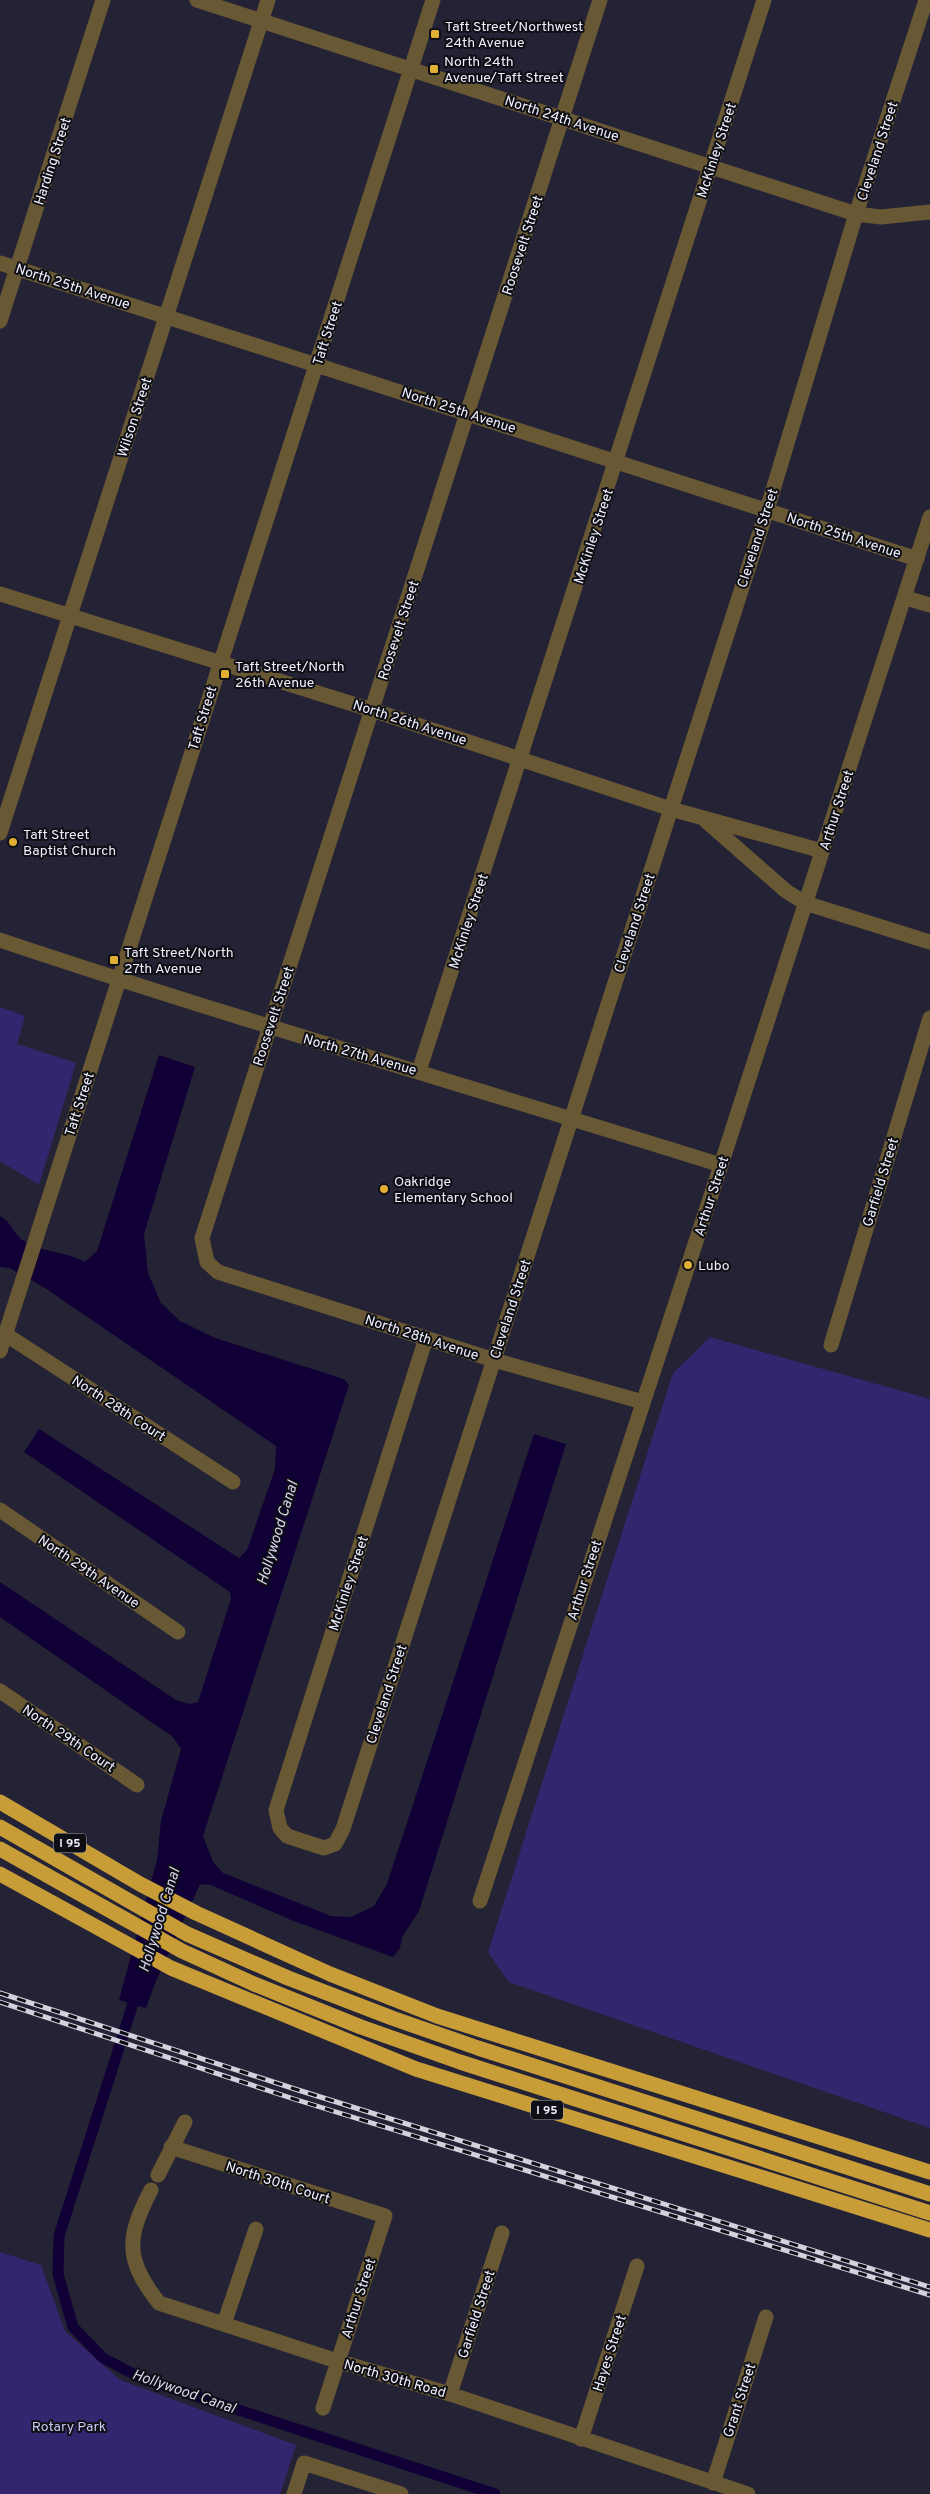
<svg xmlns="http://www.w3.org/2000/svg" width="930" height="2494" viewBox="0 0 930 2494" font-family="Overpass,sans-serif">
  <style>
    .green { fill: #34256f }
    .water { fill: #100035 }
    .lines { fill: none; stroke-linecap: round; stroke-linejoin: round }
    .canal { stroke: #100035; stroke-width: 11 }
    .minor { stroke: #695834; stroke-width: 15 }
    .highway { stroke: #c89d38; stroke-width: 15 }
    .rail-casing { stroke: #d2d1de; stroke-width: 5 }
    .rail { stroke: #0e0e15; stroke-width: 3; stroke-dasharray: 9; stroke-linecap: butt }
    .poi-dot { fill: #e1af34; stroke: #0e0e15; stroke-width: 2 }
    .labels { text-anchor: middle; stroke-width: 4; stroke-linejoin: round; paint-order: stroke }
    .shield { fill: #0e0e15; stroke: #acacb6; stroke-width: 1 }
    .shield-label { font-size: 12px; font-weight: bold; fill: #f0effb }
    .poi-label { font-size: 14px; fill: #f0effb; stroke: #0e0e15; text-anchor: start }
    .street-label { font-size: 14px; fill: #f0effb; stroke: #0e0e15 }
    .park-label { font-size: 14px; fill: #c9c7f4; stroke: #0e0e15 }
    .water-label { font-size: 15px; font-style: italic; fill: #d7d6ed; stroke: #0e0e15 }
  </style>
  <rect width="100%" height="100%" fill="#242335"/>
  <!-- green -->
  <path class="green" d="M0,1007L25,1016L17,1044L76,1063L39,1185L0,1161Z
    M710,1337L930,1399V2128L509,1982L488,1952L673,1373Z
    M0,2252L41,2265L65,2331L120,2380L296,2445L280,2494H0Z"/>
  <!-- water -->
  <path class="water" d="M159,1055L195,1067L144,1234L148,1273L161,1303L180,1321L215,1338L344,1379L349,1385L203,1836L213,1862L223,1873L331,1916L351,1917L374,1906L387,1884L534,1434L566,1444L419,1911L402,1937L400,1948L393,1957L291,1920L211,1885L200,1884L156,1981L146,2008L119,2000L157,1860L161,1821L181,1749L173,1737L0,1617V1582L176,1700L190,1704L198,1702L231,1599L230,1592L24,1452L39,1429L239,1558L247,1550L275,1469L276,1446L45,1288L10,1268L0,1267V1216C12,1223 13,1232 21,1239C40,1253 66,1251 85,1262L97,1251Z"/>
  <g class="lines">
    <!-- canal -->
    <path class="canal" d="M137,1991L59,2236L58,2274L73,2327L103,2358L141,2378L495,2494"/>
    <!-- minor -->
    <path class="minor" d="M197,0L856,214L881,217L930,212
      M600,0L202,1238L207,1262L218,1272L494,1360L643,1402
      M0,263L917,559
      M0,321L103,0
      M0,594L372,710L671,809L822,851
      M906,598L930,605
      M706,821L786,891L805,903L930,942
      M0,833L268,0
      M0,940C239,1020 481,1090 721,1165
      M419,1071L764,0
      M5,1334L233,1482
      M426,1338L276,1810L280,1828L287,1836L324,1848L335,1844L343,1829L767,510L856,214L926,0
      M831,1345L930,1018
      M0,1351L433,0
      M0,1510L178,1632
      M0,1691L137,1785
      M480,1901L721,1165L930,517
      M171,2147L385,2216L323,2408
      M158,2175L185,2122
      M151,2190C126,2238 125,2260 159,2303L337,2361L450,2394L748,2494
      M224,2324L256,2229
      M450,2394L502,2233
      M581,2439L637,2266
      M713,2483L766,2317
      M294,2494L304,2463L401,2494"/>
    <!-- highway -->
    <path class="highway" d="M0,1802L140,1884L196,1913L330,1974L437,2016L930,2172
      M0,1827L187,1934L288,1978L392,2018L478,2048L930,2194
      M0,1849L182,1951L254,1984L361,2027L460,2062L930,2213
      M0,1874L171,1968L416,2069L930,2230"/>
    <defs>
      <path id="rail" d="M0,1993L298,2090L930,2287
        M0,2002L294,2099L930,2295"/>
    </defs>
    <!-- rail casing -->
    <use href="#rail" class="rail-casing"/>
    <!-- rail -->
    <use href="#rail" class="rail"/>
  </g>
  <!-- markers -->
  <g class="poi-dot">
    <rect x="430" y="29" width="10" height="10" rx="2.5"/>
    <rect x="429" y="64" width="10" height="10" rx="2.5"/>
    <rect x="220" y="669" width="10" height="10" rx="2.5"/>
    <circle cx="13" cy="842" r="5"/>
    <rect x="109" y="955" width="10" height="10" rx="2.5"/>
    <circle cx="384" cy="1189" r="5"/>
    <circle cx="688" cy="1265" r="5"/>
  </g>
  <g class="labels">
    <!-- shield labels -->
    <g class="shield">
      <rect x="54" y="1833.5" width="32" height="19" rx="4"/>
      <rect x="531" y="2100.5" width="32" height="19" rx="4"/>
    </g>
    <g class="shield-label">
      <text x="70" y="1847">I 95</text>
      <text x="547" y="2114">I 95</text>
    </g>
    <!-- poi labels -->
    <g class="poi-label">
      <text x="445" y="31">Taft Street/Northwest<tspan x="445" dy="16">24th Avenue</tspan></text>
      <text x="444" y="66">North 24th<tspan x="444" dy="16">Avenue/Taft Street</tspan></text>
      <text x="235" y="671">Taft Street/North<tspan x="235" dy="16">26th Avenue</tspan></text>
      <text x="23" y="839">Taft Street<tspan x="23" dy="16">Baptist Church</tspan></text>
      <text x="124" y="957">Taft Street/North<tspan x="124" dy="16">27th Avenue</tspan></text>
      <text x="394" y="1186">Oakridge<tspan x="394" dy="16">Elementary School</tspan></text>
      <text x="698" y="1270">Lubo</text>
    </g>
    <!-- street labels -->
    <g class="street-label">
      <text transform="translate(562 118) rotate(18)" y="5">North 24th Avenue</text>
      <text transform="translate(716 150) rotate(-72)" y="5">McKinley Street</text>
      <text transform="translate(877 151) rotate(-72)" y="5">Cleveland Street</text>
      <text transform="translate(52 161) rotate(-72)" y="5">Harding Street</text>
      <text transform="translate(522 245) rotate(-72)" y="5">Roosevelt Street</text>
      <text transform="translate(73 286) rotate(18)" y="5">North 25th Avenue</text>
      <text transform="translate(327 333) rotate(-72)" y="5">Taft Street</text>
      <text transform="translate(459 410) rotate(18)" y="5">North 25th Avenue</text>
      <text transform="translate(134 417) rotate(-72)" y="5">Wilson Street</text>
      <text transform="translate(844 535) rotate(18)" y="5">North 25th Avenue</text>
      <text transform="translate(593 536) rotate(-72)" y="5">McKinley Street</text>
      <text transform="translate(757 538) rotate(-72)" y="5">Cleveland Street</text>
      <text transform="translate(398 630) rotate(-72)" y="5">Roosevelt Street</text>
      <text transform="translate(202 718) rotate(-73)" y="5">Taft Street</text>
      <text transform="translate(410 722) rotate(18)" y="5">North 26th Avenue</text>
      <text transform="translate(836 810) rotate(-72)" y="5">Arthur Street</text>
      <text transform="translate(468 921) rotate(-72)" y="5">McKinley Street</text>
      <text transform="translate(634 923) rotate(-72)" y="5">Cleveland Street</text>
      <text transform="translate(273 1016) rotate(-72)" y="5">Roosevelt Street</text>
      <text transform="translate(360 1054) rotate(16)" y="5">North 27th Avenue</text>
      <text transform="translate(79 1104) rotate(-72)" y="5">Taft Street</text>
      <text transform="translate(880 1182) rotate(-73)" y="5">Garfield Street</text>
      <text transform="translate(711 1196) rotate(-72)" y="5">Arthur Street</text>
      <text transform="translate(510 1309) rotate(-72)" y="5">Cleveland Street</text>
      <text transform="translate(422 1337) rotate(18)" y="5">North 28th Avenue</text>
      <text transform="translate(119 1408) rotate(33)" y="5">North 28th Court</text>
      <text transform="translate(89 1571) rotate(34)" y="5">North 29th Avenue</text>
      <text transform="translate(584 1580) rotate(-72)" y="5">Arthur Street</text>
      <text transform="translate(348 1583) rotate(-72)" y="5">McKinley Street</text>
      <text transform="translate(386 1694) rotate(-72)" y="5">Cleveland Street</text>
      <text transform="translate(69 1738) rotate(34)" y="5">North 29th Court</text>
      <text transform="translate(278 2182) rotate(18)" y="5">North 30th Court</text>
      <text transform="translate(358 2298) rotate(-72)" y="5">Arthur Street</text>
      <text transform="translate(476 2314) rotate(-72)" y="5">Garfield Street</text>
      <text transform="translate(609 2353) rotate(-72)" y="5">Hayes Street</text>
      <text transform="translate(395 2378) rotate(16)" y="5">North 30th Road</text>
      <text transform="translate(739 2400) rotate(-72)" y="5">Grant Street</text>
    </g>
    <!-- park labels -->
    <g class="park-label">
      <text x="69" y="2431">Rotary Park</text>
    </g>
    <!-- water labels -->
    <g class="water-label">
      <text transform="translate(277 1533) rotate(-73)" y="5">Hollywood Canal</text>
      <text transform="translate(159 1920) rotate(-73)" y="5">Hollywood Canal</text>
      <text transform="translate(184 2391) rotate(19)" y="5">Hollywood Canal</text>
    </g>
  </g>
</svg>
